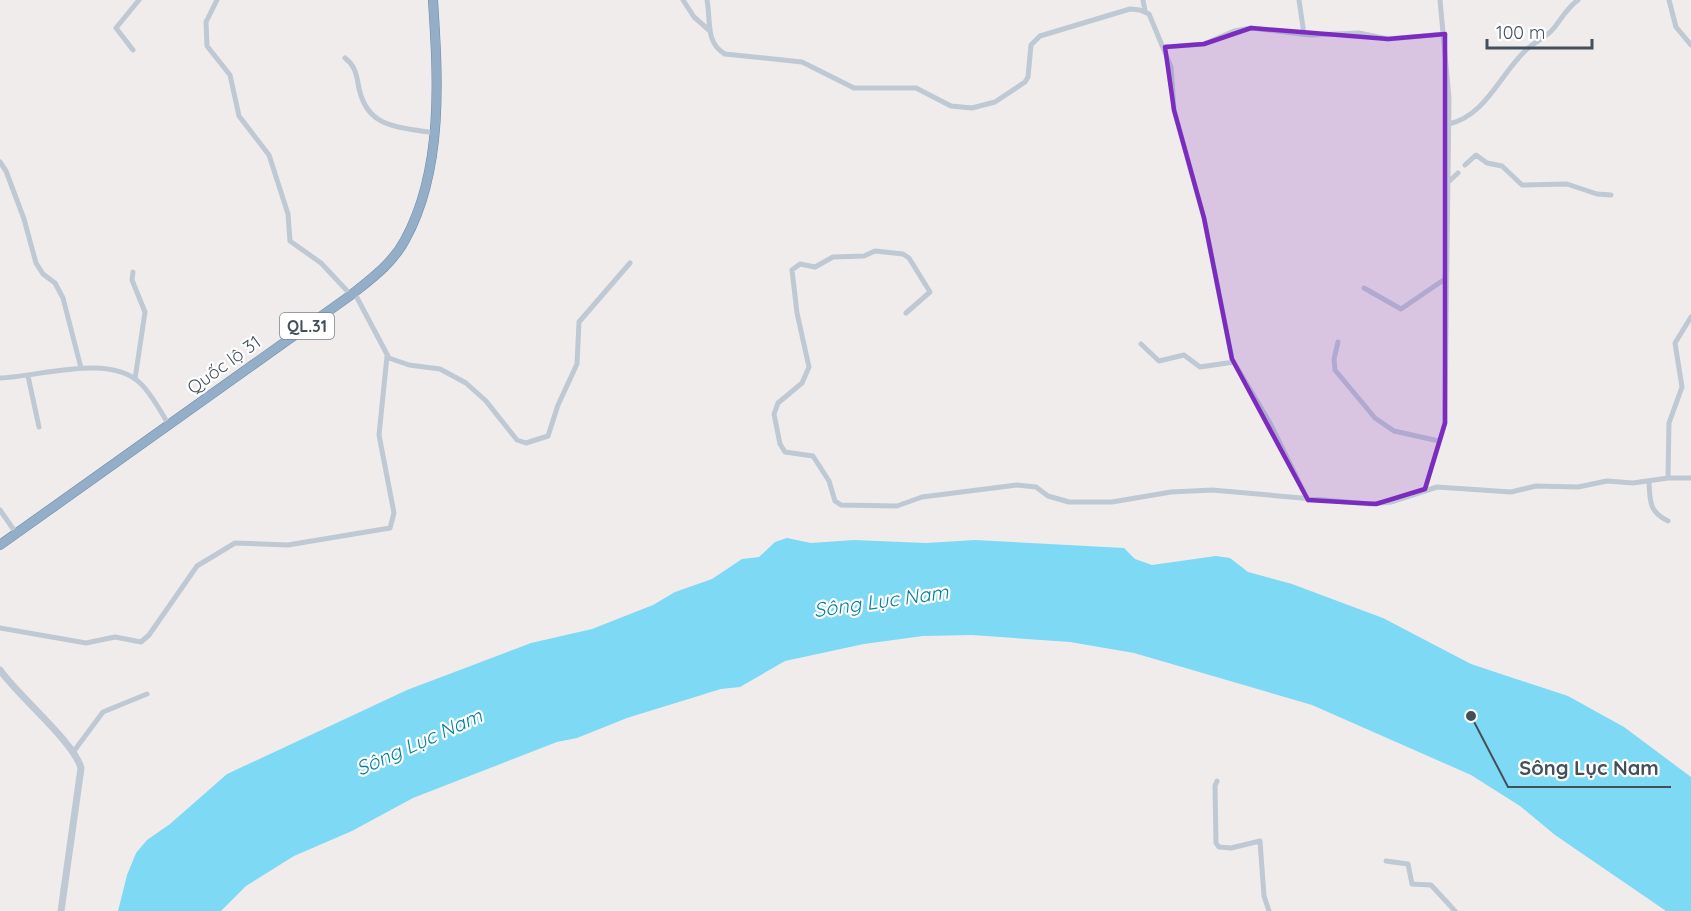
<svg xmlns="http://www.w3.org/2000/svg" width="1691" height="911" viewBox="0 0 1691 911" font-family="Quicksand,sans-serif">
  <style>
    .water { fill: #7edaf4 }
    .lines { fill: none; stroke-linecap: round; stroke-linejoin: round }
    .trunk-casing { stroke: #6a8aad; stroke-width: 10 }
    .minor { stroke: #bec9d4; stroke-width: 5 }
    .tertiary { stroke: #bec9d4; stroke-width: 7 }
    .trunk { stroke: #94aec8; stroke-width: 9 }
    .marked { fill: #7b2cbf; fill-opacity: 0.2; stroke: #7b2cbf; stroke-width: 4.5; stroke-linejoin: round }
    .labels { text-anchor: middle; stroke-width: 4.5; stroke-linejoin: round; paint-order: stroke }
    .shield { fill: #fff; stroke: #7b848d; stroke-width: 1.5 }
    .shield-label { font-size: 16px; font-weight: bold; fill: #43505c }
    .street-label { font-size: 18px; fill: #43505c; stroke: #fff }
    .water-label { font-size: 20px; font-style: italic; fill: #027fa2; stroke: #fff }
    .leader { fill: none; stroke: #43505c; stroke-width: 2 }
    .callout-dot { fill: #43505c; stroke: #fff; stroke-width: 2 }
    .callout-label { font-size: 20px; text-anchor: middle; font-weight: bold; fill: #43505c; stroke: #fff; stroke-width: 4.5; stroke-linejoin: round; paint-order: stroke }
  </style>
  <rect width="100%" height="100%" fill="#f0ecec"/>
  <!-- water -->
  <path class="water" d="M787,538L811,543L854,540L926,543L975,540L1124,548L1135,559L1152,565L1216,556L1230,558L1248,572L1292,584L1383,618L1471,664L1568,696L1624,727L1691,777V911H1666L1555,835L1520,806L1471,775L1312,705L1134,653L1070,642L972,635L923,636L864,644L785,661L740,687L721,689L627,718L577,738L557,742L413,798L352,831L294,856L246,886L221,911H118L127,875L136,853L147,840L170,824L227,774L407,690L531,643L592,629L653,605L675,592L712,579L742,559L759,557L775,542Z"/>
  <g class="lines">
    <defs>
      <path id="trunk" d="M0,545L351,295C371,279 393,263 405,240C444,169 438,77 433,0"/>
    </defs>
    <!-- trunk casing -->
    <use href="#trunk" class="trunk-casing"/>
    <!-- minor -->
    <path class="minor" d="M217,0L206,22L207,46L230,75L239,116L269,155L288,214L290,241L321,263L351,295
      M683,0L694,17L710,31
      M707,0C711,20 705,43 725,54L802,62L854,88H916L951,106L972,108L995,102L1025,82L1028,77L1031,45L1040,36L1130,9L1140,10L1149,14L1171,67L1174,110L1204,218L1232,359L1270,423L1308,500
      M1143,0L1145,11
      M1299,0L1304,34
      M1669,0L1676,27L1691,45
      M1165,47L1204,44L1234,31L1251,28L1310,35L1359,33L1388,39L1445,34
      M133,50L116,28L139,0
      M345,58C354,65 356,72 358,83C365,128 395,126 433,133
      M1449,124C1486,115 1499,76 1525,51C1534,42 1546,38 1554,28C1562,18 1567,8 1578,0
      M0,162L6,171L24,219L36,263L43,274L55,283L63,298L81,368
      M1465,165L1476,155L1487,163L1502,166L1522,185L1567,184L1597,194L1611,195
      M1446,184L1458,173
      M133,272L132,280L145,312L135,379
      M1364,288L1401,309L1445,279
      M354,292L389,358L409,365L440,369L466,383L486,401L517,440L526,443L548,436L558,405L577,364L579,322L630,263
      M906,313L930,292L909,258L903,254L875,251L864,256L833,257L815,267L800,264L792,270L797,313L809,367L802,383L778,403L774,414L780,444L785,452L813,456L829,481L835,501L841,505L897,506L922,497L1017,485L1036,487L1048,496L1069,502H1112L1171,492L1212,490L1370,504L1391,502L1437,487L1511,492L1536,486L1578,487L1607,481L1633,483L1668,478H1691
      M1338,342L1334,359L1335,370L1375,418L1394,431L1439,441
      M1141,344L1159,361L1184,355L1200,367L1234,362
      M28,376L39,427
      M0,378C38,377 109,353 140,383C152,394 160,411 169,425
      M1668,478L1669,423L1682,387L1675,343L1691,317
      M1649,482C1650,501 1649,512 1668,521
      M1425,489L1445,423V410L1449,98L1440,0
      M0,510L16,533
      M0,628L86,643L115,637L141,642L149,635L197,566L235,543L288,545L390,528L394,513L379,435L387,356
      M74,751L103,712L147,694
      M1217,781L1215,786L1216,843L1219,847L1231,848L1260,841L1264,896L1269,911
      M1386,861L1408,864L1412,884L1431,885L1455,911"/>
    <!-- tertiary -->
    <path class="tertiary" d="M0,670C19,697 74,742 81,768L61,911"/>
    <!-- trunk -->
    <use href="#trunk" class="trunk"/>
  </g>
  <!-- marked area -->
  <path class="marked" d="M1251,28L1388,39L1445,34V423L1425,489L1376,504L1308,500L1232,359L1204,218L1174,110L1165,47L1204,44Z"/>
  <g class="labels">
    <!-- shield labels -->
    <rect class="shield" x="280" y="313" width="54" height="26" rx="4.5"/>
    <g class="shield-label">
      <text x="307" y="332">QL.31</text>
    </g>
    <!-- street labels -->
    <g class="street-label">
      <text transform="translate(224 365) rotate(-36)" y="6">Quốc lộ 31</text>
    </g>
    <!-- water labels -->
    <g class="water-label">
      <text transform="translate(881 601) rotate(-8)" y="7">Sông Lục Nam</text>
      <text transform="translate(419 742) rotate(-24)" y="7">Sông Lục Nam</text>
    </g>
  </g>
  <!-- callouts -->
  <path class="leader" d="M1471 716L1508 787H1671"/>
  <circle class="callout-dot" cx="1471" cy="716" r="6"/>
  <g class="callout-label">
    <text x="1589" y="775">Sông Lục Nam</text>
  </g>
  <!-- scale -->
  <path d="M1487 39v9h105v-9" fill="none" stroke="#43505c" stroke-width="3"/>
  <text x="1496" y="39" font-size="18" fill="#43505c" stroke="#ffffff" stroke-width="4.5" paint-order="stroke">100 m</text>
</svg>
